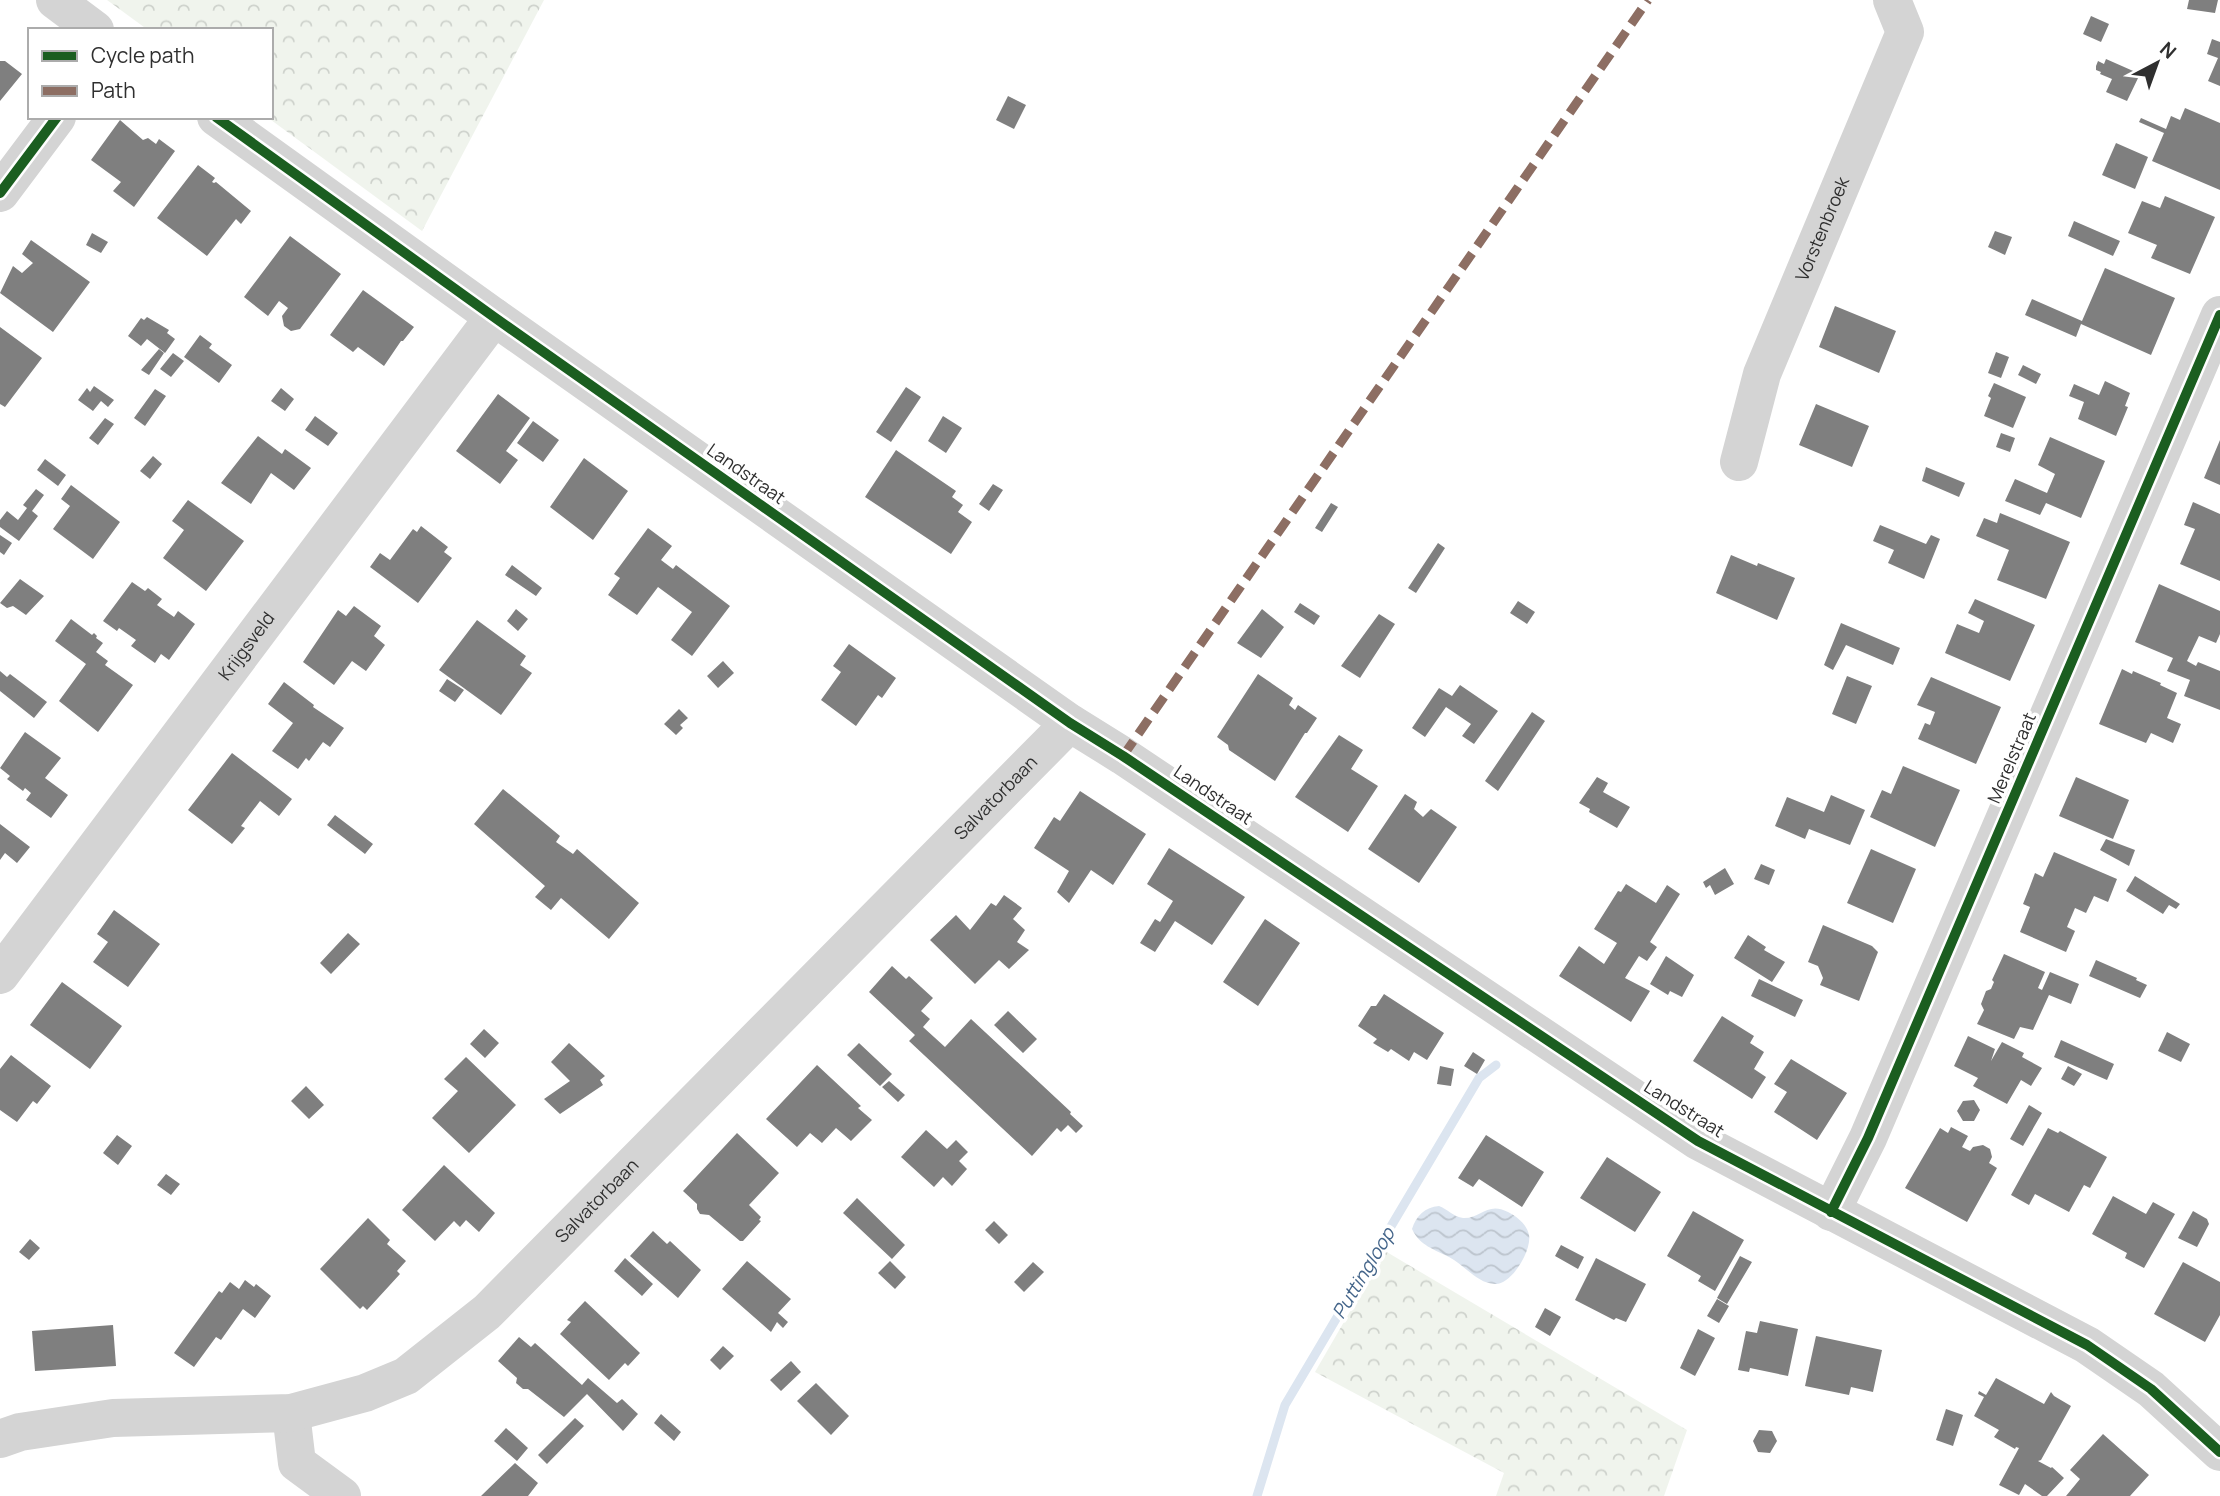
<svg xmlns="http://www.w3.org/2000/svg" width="2220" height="1496" viewBox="0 0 2220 1496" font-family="Manrope,sans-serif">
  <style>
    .forest { fill: url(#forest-crowns) }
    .water { fill: url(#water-waves) }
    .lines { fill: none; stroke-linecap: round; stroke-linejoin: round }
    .stream { stroke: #dce5f0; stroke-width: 9 }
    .building { fill: #7f7f7f }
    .minor { stroke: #d4d4d4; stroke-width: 38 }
    .quiet { stroke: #8d6e63; stroke-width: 9; stroke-dasharray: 18 9; stroke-linecap: butt }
    .cycleway-casing { stroke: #fff; stroke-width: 15 }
    .cycleway { stroke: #1b5e20; stroke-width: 10 }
    .labels { text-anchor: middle; stroke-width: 7; stroke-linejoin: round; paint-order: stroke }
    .street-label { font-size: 18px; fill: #2f2f2f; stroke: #fff }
    .water-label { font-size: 19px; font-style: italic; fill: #44658a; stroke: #fff }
  </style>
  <defs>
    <pattern id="forest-crowns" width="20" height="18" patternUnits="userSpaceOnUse" patternTransform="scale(1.75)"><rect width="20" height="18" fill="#f0f4ed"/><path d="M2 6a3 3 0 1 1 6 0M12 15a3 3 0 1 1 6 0" fill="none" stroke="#ced2cc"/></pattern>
    <pattern id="water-waves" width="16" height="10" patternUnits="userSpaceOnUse" patternTransform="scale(1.75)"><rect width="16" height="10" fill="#dce5f0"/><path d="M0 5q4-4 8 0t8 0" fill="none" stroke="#bdc5ce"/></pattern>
  </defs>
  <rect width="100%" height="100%" fill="#fff"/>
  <!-- forest -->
  <path class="forest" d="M107,0H544L422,231L267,117H271V30H148Z
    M1385,1251L1687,1430L1664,1496H1496L1504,1473L1315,1372Z"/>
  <!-- water -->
  <path class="water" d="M1439,1206C1447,1209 1454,1217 1463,1218C1481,1219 1487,1201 1508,1212C1518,1217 1527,1225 1529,1235C1532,1251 1511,1285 1495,1284C1476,1283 1465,1265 1449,1257C1434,1249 1420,1246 1412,1229C1416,1216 1425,1207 1439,1206Z"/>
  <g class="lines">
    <!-- stream -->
    <path class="stream" d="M1257,1496L1285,1405L1479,1078L1496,1065"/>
  </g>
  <!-- building -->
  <path class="building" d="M2189,0H2218L2215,13L2187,9Z
    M2091,16L2109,24L2101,42L2083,34Z
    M2212,39L2220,42V86L2208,81L2218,58L2207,54Z
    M2106,59L2140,74L2127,101L2106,92L2112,79L2100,74L2101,72L2096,70V66L2098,61L2104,64Z
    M0,61H5L22,74L0,101Z
    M1008,96L1026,105L1014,129L996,120Z
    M2185,108L2220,123V190L2152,161L2164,133L2139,122L2141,118L2166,129L2171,116L2180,120Z
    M120,120L143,140L148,138L156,144L159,139L175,151L134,207L113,191L121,182L91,160Z
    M2116,143L2148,157L2135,189L2102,175Z
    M198,165L215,178L212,182L214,183L216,182L251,211L241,224L236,219L207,256L157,218Z
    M2165,196L2215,217L2190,274L2151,258L2157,245L2128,233L2142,201L2160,208Z
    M2074,221L2120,241L2113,256L2068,236Z
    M1995,231L2012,237L2005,255L1988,247Z
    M92,233L108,242L101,253L86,245Z
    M290,236L341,274L300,329L291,331L284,326L282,316L288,308L279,301L268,316L244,297Z
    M31,240L90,282L53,332L0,293L13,266L22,273L33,263L22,254Z
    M2105,268L2175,298L2151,355L2081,324L2076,337L2025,315L2032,299L2082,321Z
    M363,290L414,327L403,341H401L384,366L358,347L353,352L330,335Z
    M1835,306L1896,331L1879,373L1819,347Z
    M147,317L169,330L167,333L175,339L165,353L147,339L141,346L128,336L141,318L144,320Z
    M0,327L42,358L5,407L0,404Z
    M200,335L212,344L209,348L232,365L219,383L184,357Z
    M159,349L164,353L149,375L141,370Z
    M1996,352L2009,357L2001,378L1988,373Z
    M173,353L184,361L171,377L160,369Z
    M2023,365L2041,374L2036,384L2018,375Z
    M2105,381L2130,393L2125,406L2128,407L2116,436L2078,419L2084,402L2069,396L2074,384L2099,395Z
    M1994,383L2026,397L2013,428L1984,416L1991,398L1988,396Z
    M94,386L114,400L108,407L101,401L93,411L78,400L87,388L90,392Z
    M906,387L921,397L891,442L876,432Z
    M281,388L294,399L285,411L271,401Z
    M155,389L166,396L145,426L134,418Z
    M498,394L530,418L506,451L518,460L500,484L456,451Z
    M1816,404L1869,426L1852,467L1799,445Z
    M315,416L338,433L328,446L305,430Z
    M943,416L962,428L946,453L928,441Z
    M105,418L114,424L98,445L89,438Z
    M533,421L559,440L543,462L517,443Z
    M2001,433L2015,438L2010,452L1996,447Z
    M258,436L282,454L285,449L311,468L294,490L271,473L251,504L221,483Z
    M2050,437L2105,461L2081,518L2046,503L2040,515L2005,501L2015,479L2047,493L2055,474L2038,465Z
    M2220,440V485L2204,478Z
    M896,450L956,491L952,497L963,505L958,512L972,522L951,554L865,497Z
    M153,456L162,464L150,479L140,471Z
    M584,458L628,491L593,540L550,507Z
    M45,459L66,475L58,486L37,470Z
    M1926,467L1965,483L1959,497L1922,481Z
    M993,484L1003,490L989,511L979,504Z
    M71,485L120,522L93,559L53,529L70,506L61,499Z
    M36,489L44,495L32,511L38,516L19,541L0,527V520L7,511L18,520L27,508L23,505Z
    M188,500L244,541L206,591L163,558L184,530L172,521Z
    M2193,502L2220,514V581L2180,564L2195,529L2184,525Z
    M1331,503L1338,507L1322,532L1315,528Z
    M2000,513L2070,542L2046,599L1997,580L2009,550L1976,536L1984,518L1997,523Z
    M1880,525L1926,544L1931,535L1940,539L1924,579L1888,563L1894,550L1873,541Z
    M421,526L448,547L444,552L452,558L418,603L370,567L380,553L390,560L413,529L417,532Z
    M648,528L672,546L661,560L673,569L676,565L730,606L692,656L671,640L692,612L658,587L637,615L608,595L620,578L614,574Z
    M0,535L12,543L4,555L0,552Z
    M1438,543L1445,548L1416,593L1408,588Z
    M1731,555L1757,566L1758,563L1795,578L1777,620L1716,593Z
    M512,565L542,588L536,596L505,575Z
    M20,579L44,596L26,615L13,606L7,608L0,603Z
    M132,582L145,591L148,588L162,599L157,605L174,617L178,611L195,624L169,660L161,654L155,663L131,646L136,640L119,628L117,631L103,621Z
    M2159,584L2220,611V634L2216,643L2199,636L2187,661L2196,666L2198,662L2220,671V710L2184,696L2190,680L2167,671L2173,658L2135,642Z
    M1975,599L2035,625L2010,681L1945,653L1957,624L1979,633L1984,621L1968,613Z
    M1518,601L1535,612L1527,624L1510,613Z
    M1300,603L1320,616L1314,625L1294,612Z
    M354,606L381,626L374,636L385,645L366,671L352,661L334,685L303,662L338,610L346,616Z
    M516,609L528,619L518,631L507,621Z
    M1262,609L1284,627L1261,658L1237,643Z
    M1379,614L1395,624L1360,678L1341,666Z
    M71,619L92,635L94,633L97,636L96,638L103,643L96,652L108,661L105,665L133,685L98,732L59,701L86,664L55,641Z
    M477,620L526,656L520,665L532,673L501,715L439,670Z
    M1841,623L1900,648L1893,665L1846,645L1833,670L1824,665Z
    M849,644L896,678L882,698L878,695L856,726L821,700L841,672L833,666Z
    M723,661L734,673L718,688L707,676Z
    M2122,669L2132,674L2133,671L2161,683L2160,685L2177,693L2167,718L2181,724L2173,743L2151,733L2146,743L2099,724Z
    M0,671L7,677L10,674L47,702L34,718L0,691Z
    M1258,674L1293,698L1289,705L1295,710L1298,705L1317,718L1307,733H1305L1275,781L1229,750L1228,745L1217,737Z
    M1847,676L1872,686L1856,724L1832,714Z
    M1931,677L2001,707L1976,764L1918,739L1925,723L1930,725L1935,712L1917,705Z
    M447,679L464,690L455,702L439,691Z
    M284,682L314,705L313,707L344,728L330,747L323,742L309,761L306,758L298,769L272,751L293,723L268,704Z
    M1460,685L1498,711L1474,744L1462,736L1471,724L1446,707L1425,737L1412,728L1439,688L1452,696Z
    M679,709L688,718L680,725L683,728L676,735L664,724Z
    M1532,712L1545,721L1498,791L1485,781Z
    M25,732L61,758L45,778L68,795L51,818L26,800L31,793L25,788L23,791L7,779L10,776L0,768Z
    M1339,735L1363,750L1351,769L1378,786L1348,832L1295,797Z
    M232,753L292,799L279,816L260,801L241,826L245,828L232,844L188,810Z
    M1903,766L1960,790L1935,847L1870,817L1882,790L1891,794Z
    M1597,777L1608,783L1603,792L1630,807L1617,828L1589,812L1590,809L1579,803Z
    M2076,777L2129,800L2113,839L2059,816Z
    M503,789L560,836L556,842L573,854L577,849L639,903L609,939L561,898L551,910L535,897L545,886L474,824Z
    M1080,791L1146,834L1113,885L1091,870L1069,903L1057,892L1069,871L1034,848L1054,817L1060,821Z
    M1405,794L1417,802L1414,809L1423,817L1431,809L1457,827L1419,883L1368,849Z
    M1831,795L1865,810L1850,845L1809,829L1805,839L1775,826L1787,797L1824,812Z
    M335,815L373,844L365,854L327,825Z
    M0,824L30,847L17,863L5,853L0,860Z
    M2106,839L2135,850L2129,866L2100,850Z
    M1169,848L1245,897L1212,945L1175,921L1155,952L1140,943L1155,919L1160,922L1173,901L1147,884Z
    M1871,849L1916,869L1893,923L1847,903Z
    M2054,852L2117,879L2108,902L2094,896L2086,913L2075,908L2067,927L2075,931L2066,952L2020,932L2030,907L2023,904L2029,889L2035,873L2043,877Z
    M1761,864L1775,870L1769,885L1754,879Z
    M1725,868L1734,884L1715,895L1710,885L1706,888L1703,882Z
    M2135,876L2180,904L2176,909L2169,905L2163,914L2126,891Z
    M1626,884L1656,903L1667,885L1680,894L1650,942L1657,947L1647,961L1639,956L1625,978L1650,991L1631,1022L1559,976L1579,946L1604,964L1617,943L1594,929L1618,891L1621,892Z
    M1004,895L1022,908L1013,919L1025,930L1017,942L1029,950L1009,969L999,960L975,984L930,940L956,915L970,930L991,903L996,906Z
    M114,910L160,944L128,987L93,962L108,942L97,934Z
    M1265,919L1300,943L1258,1006L1223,982Z
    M1823,925L1872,946L1878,952L1859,1001L1820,985L1823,978L1818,966L1808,962Z
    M348,933L360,944L331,974L320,963Z
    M1748,935L1766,947L1764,950L1785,962L1772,982L1734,958Z
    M2004,954L2045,972L2038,988L2042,990L2050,972L2079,984L2071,1004L2049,995L2033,1030L2020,1027L2014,1039L1977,1024L1984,1010L1981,1004L1986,991L1991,989L1994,982L1992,980Z
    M1666,956L1694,975L1682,997L1670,991L1668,995L1650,984Z
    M2096,960L2137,978L2136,980L2147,985L2140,998L2089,976Z
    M892,966L906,979L909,976L933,998L921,1011L930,1019L923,1027L945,1047L971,1019L1071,1112L1070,1114L1083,1126L1076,1133L1068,1125L1061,1132L1057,1128L1032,1156L909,1041L915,1035L869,992Z
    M1759,979L1803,1000L1795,1017L1751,996Z
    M62,982L122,1026L90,1069L30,1025Z
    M1384,994L1444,1033L1427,1060L1414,1052L1409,1061L1391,1049L1388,1052L1373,1043L1377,1039L1358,1026L1371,1006H1376Z
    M1008,1011L1037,1039L1023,1053L994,1025Z
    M1722,1016L1754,1036L1750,1043L1764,1052L1754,1069L1766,1077L1752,1099L1693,1061Z
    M484,1029L499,1043L485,1058L470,1044Z
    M2167,1032L2190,1044L2181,1062L2158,1051Z
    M1968,1036L1995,1049L1991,1061L2002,1042L2024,1053L2022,1057L2042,1068L2031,1086L2021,1080L2007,1104L1973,1086L1978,1078L1954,1066Z
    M2061,1040L2114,1064L2107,1080L2054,1057Z
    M569,1043L605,1076L600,1080L603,1085L560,1114L544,1099L570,1081L551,1062Z
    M859,1043L892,1074L880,1086L847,1055Z
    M1473,1052L1485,1060L1477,1074L1464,1066Z
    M11,1055L51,1086L37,1104L33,1101L17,1122L0,1110V1069Z
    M466,1057L516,1105L469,1153L432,1118L458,1091L444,1079Z
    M1791,1059L1847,1093L1817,1140L1774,1112L1787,1092L1774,1084Z
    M817,1065L861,1106L858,1108L872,1120L851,1141L836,1128L822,1143L810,1133L797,1147L766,1119Z
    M1440,1066L1454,1069L1451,1086L1437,1084Z
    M2068,1066L2082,1074L2074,1086L2061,1079Z
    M889,1081L905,1095L898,1102L882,1087Z
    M306,1086L324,1105L309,1119L291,1101Z
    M1974,1100L1980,1110L1974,1121H1963L1957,1111L1963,1101Z
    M2029,1105L2042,1113L2023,1146L2010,1139Z
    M1951,1127L1968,1136L1962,1147L1970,1151L1973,1147L1983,1145L1990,1149L1992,1157L1989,1163L1997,1168L1967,1222L1905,1188L1940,1128L1948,1133Z
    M2048,1128L2058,1133L2060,1131L2107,1157L2090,1188L2084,1185L2069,1212L2035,1194L2029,1205L2011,1195Z
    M926,1130L947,1149L956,1140L968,1152L959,1161L967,1169L952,1186L943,1177L934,1187L901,1157Z
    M737,1133L779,1173L749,1205L761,1217L759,1220L761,1221L743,1241H740L709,1215L700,1214L697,1209V1204L683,1191Z
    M117,1135L132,1146L118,1165L103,1153Z
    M1486,1135L1544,1172L1522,1207L1479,1179L1473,1187L1458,1178Z
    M1607,1157L1661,1192L1635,1232L1580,1198Z
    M444,1165L495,1213L479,1232L466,1220L460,1227L454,1221L435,1241L402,1210Z
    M166,1174L180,1184L171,1195L157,1185Z
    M2113,1196L2146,1214L2153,1202L2175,1214L2144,1268L2125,1258L2127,1253L2092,1234Z
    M857,1198L905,1245L892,1259L843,1213Z
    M1693,1211L1744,1240L1715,1291L1698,1281L1701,1276L1667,1256Z
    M2193,1211L2207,1219L2209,1224L2197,1247L2178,1238Z
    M368,1218L390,1240L387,1244L406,1261L397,1271L400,1274L367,1310L363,1306L360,1309L320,1269Z
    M994,1221L1008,1235L999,1244L985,1230Z
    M653,1231L667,1244L670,1241L701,1270L678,1298L630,1256Z
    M30,1239L40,1248L29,1260L19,1252Z
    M1561,1245L1584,1257L1578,1269L1555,1256Z
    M1740,1256L1752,1262L1727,1304L1717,1298Z
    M625,1258L653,1284L642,1296L614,1271Z
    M1596,1258L1646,1284L1626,1322L1616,1318L1614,1320L1575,1300Z
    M747,1261L791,1299L778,1313L788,1322L783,1328L777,1322L771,1332L722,1289Z
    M890,1261L906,1277L895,1289L878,1273Z
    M1033,1262L1044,1272L1024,1292L1014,1282Z
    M2183,1262L2220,1282V1315L2205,1342L2154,1314Z
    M245,1280L254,1287L256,1284L271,1296L255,1318L243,1309L221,1340L216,1337L194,1367L174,1353L219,1291L222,1293L230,1282L239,1289Z
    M1717,1299L1729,1306L1719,1323L1707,1316Z
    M585,1301L640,1353L628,1366L625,1363L609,1380L560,1334L571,1322L567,1320Z
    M1545,1308L1561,1317L1550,1336L1535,1327Z
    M1760,1321L1798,1329L1788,1376L1750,1368L1749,1372L1738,1370L1746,1331L1757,1333Z
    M113,1325L116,1366L35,1371L32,1331Z
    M1698,1329L1715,1338L1695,1376L1680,1368Z
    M1816,1336L1882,1350L1873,1392L1851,1387L1849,1395L1805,1386Z
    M519,1337L531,1347L535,1343L582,1385L588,1378L617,1403L622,1399L638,1414L623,1431L587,1394L564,1417L528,1389H523L516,1383L517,1378L498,1361Z
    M723,1346L734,1356L720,1370L710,1360Z
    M791,1361L801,1372L781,1391L770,1380Z
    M1996,1378L2044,1404L2051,1392L2054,1396L2071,1406L2041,1460L2038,1461L2051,1468L2052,1467L2064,1478L2047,1496H2042L2025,1484L2019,1495L1999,1485L2019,1448L2016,1447L2015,1449L1994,1437L1999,1430L1974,1416L1984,1397L1978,1394L1979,1391L1986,1395Z
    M816,1383L849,1416L831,1435L797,1401Z
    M1946,1409L1963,1415L1953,1446L1936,1440Z
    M661,1414L681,1432L674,1441L654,1423Z
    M575,1418L584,1426L547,1464L538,1455Z
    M506,1428L528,1448L517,1461L494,1441Z
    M1759,1430L1772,1431L1777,1441L1770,1453L1758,1452L1753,1441Z
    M2103,1434L2149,1475L2130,1496H2066L2080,1479L2070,1470Z
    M515,1463L538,1483L528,1496H481Z"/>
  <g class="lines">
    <!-- minor -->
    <g class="minor">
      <path d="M55,0L95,30"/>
      <path d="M216,117L494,317L1070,723L1123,756L1698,1141L2087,1345L2151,1389L2220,1452"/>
      <path d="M0,193L57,117"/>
      <path id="s1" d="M1739,462L1762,374L1905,32L1892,0"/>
      <path id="s2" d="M0,975L494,317"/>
      <path d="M1831,1212L1868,1138L2220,315"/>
      <path d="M291,1413L297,1463L342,1496"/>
      <path id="s3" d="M0,1439L20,1432L113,1418L291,1413L365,1393L406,1376L487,1312L1070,723"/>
    </g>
    <!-- quiet -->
    <path class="quiet" d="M1123,756L1648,0"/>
    <defs>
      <path id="cycleway" d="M216,117L494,317L1070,723L1123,756L1698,1141L2087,1345L2151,1389L2220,1452
        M0,193L57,117
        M1831,1212L1868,1138L2220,315"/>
    </defs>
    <!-- cycleway casing -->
    <use href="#cycleway" class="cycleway-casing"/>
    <!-- cycleway -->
    <use href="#cycleway" class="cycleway"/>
  </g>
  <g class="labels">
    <!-- street labels -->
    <g class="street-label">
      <text dy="6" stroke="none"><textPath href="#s1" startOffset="248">Vorstenbroek</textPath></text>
      <text transform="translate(746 474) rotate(35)" y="6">Landstraat</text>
      <text dy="6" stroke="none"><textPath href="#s2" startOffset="411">Krijgsveld</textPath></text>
      <text transform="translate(2012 758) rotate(-67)" y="6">Merelstraat</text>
      <text transform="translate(1213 795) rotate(34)" y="6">Landstraat</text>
      <text dy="6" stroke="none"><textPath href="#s3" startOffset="1241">Salvatorbaan</textPath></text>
      <text transform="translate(1684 1109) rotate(32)" y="6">Landstraat</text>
      <text dy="6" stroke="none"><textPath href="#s3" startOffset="674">Salvatorbaan</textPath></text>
    </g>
    <!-- water labels -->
    <g class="water-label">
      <text transform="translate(1363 1273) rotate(-59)" y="7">Puttingloop</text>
    </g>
  </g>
  <!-- legend -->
  <rect x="28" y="28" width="245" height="91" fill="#ffffff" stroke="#acacac" stroke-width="2"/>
  <rect x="42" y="51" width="35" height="10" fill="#1b5e20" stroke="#acacac" stroke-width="2"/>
  <text x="91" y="63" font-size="21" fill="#2f2f2f">Cycle path</text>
  <rect x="42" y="86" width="35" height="10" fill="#8d6e63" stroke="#acacac" stroke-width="2"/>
  <text x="91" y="98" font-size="21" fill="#2f2f2f">Path</text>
  <!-- north arrow -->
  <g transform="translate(2157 63) rotate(41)" stroke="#ffffff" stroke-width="5" paint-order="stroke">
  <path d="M0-5L12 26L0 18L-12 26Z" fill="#2f2f2f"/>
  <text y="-10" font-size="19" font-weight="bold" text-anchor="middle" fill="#2f2f2f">N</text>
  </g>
</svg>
